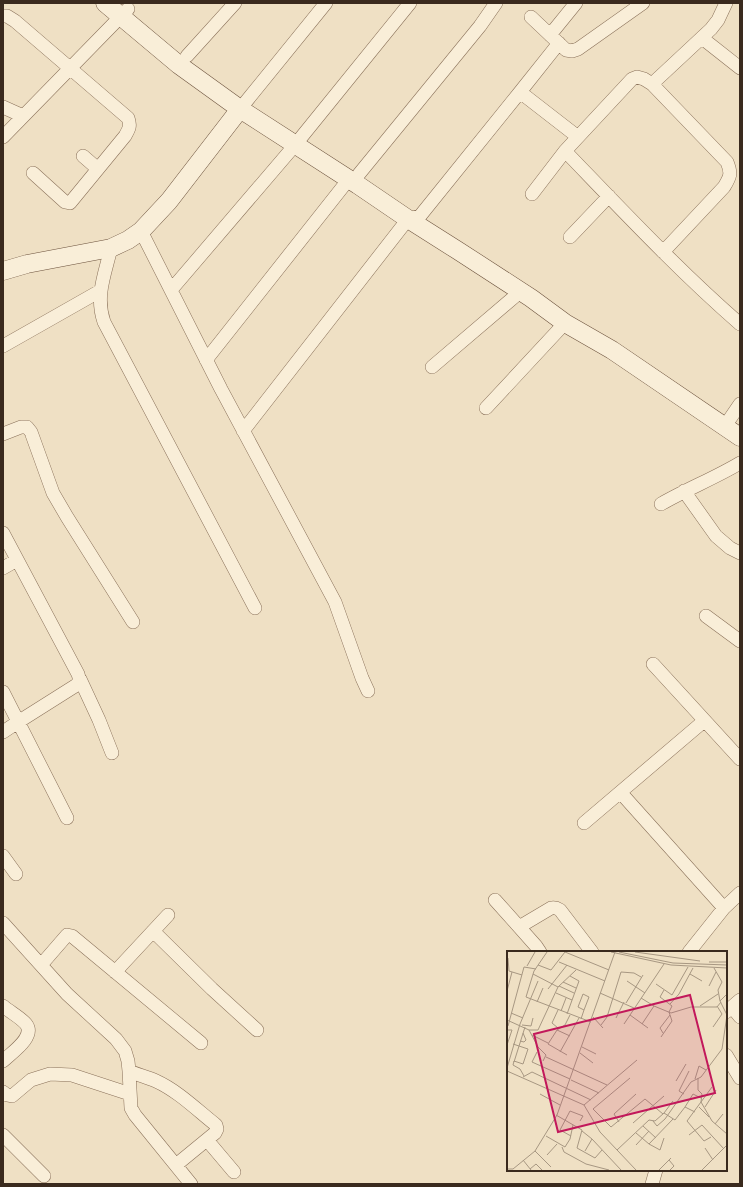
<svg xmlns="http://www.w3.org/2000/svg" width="743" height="1187" viewBox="0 0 743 1187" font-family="'Playfair Display',serif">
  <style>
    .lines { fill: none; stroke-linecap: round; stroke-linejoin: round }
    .street-casing { stroke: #8a715a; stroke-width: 14 }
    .secondary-casing { stroke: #6c523d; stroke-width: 19 }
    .street { stroke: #f9eed8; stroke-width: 13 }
    .secondary { stroke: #f9eed8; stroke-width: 18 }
    .inset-road { fill: none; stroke: #a79782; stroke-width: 1 }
    .view { fill: #c2185b; fill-opacity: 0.15; stroke: #c2185b; stroke-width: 2 }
    .inset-edge { fill: none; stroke: #3a2a1e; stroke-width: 2 }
  </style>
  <rect width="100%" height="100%" fill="#efe0c4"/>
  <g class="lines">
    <defs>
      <path id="street" d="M3,16H7L15,21L128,118C131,126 129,129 125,136L70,203L65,202L33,173
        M531,17L566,50L572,51L578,49L643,3
        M550,35L576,3
        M702,38L740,68
        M187,56L235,3
        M652,84L711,29L718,20L726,3
        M520,92L578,137
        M3,107L23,116
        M240,109L326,3
        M3,137L128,9
        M565,151C622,210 678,270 740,324
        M83,156L98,169
        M359,174L480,26L496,3
        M532,194L565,151L632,79L637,77L644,79L652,84L727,162C732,174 730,177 724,187L663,252
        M141,231L221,389L335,602L362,678L368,691
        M570,237L609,196
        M111,248C105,274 95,296 104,322L255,608
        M171,290L295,145L410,3
        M3,346L100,291
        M206,360L349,179
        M432,367L520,292
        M486,408L565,323
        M725,426L740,404
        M243,431L408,219L420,216L520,92L559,43
        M3,434L21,427H27L31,432L53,493L67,517L133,622
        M684,491L716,536L730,548L740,553
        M661,504C687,489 715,478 740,463
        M3,533L78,674C80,680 80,682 75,686L18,722L3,732
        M3,568L17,560
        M706,616L740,641
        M653,664L740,759
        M80,679L99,720L112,753
        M3,692L67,818
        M621,793L724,908L740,893
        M584,823L704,721
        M3,856L16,874
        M495,900L536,946L540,952
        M3,923L67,994L116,1039L125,1051L128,1061L129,1071L131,1108L135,1115L191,1184
        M519,927L551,908C555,907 557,908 560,910L592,952
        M153,931L212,989L257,1030
        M689,952L724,908
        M41,965L67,935L72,936L201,1043
        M115,972L168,915
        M3,1006C10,1012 20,1017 26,1024C36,1037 11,1053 3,1061
        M732,1007L740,1017
        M726,1012L740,1000
        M726,1055L740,1078
        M129,1071C138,1075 147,1077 156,1081C178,1091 197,1110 216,1125L217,1129L215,1133L176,1165
        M3,1092L7,1095L12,1096L31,1080L50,1074L72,1075L130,1094
        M3,1135L44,1176
        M207,1140L234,1172
        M652,1184L656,1170"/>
      <path id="secondary" d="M105,3L179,65L240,109L358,185L408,219L457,250L531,298L565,323L612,350L740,437
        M3,271L27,264L111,248L128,240L141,231L169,201L240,109"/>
    </defs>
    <!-- street casing -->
    <use href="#street" class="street-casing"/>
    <!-- secondary casing -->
    <use href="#secondary" class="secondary-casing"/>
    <!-- street -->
    <use href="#street" class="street"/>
    <!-- secondary -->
    <use href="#secondary" class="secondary"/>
  </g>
  <!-- overview -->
  <g transform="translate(507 951)">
    <rect width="220" height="220" fill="#efe0c4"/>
    <path class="inset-road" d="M40,1L27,20L19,46L84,71M104,1L164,14L220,17M112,1L166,12L220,14M128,1L193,10M1,7L2,20L15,24M52,11L98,30M202,11H220M31,14L44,19L58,1L102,19M20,15L28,1M207,17L215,31L211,39L213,50L220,43M26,23L51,36M183,23L195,30M120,30L138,42M56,31L69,37M149,33L165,44L181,16M52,35L67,42M202,35L209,21M41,38L60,14M0,40L5,21M49,42L65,49M93,42L127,57M134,47L147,55L135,73M30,51L36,37M119,52L136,24M163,53L172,43L186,17M147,55L164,62L184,56H210L214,51M193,55L211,43M54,60L59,47M4,62L16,67M60,63L72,30L63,25M123,64L141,77M86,66L96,77M109,67L117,51M74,68L77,59L82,46L76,43L71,56L77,59M0,69L22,79H31L51,36L69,19M117,73L157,13M15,74L24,75L26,67M94,74L100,66L114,21L127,22L134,26M1,75L17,16L29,18M206,76L215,63L210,55M51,77L45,72L51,59M0,79H5L0,94M22,79L31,96L39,104L36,110M50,79L58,74L63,64M156,82L153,77L163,64M25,84L41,92M154,86L165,70L162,61L165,55L153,46L157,39M13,90L17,91L19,89L16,82M6,93L21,98L16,113L7,110L6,114L13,118L17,125M75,96L89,103M30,101L25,111L63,128M53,101L72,67M73,102L86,112M60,104L41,93L50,79L63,85M39,106L100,134M7,111L18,76M0,117L13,73L31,30M0,120L77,154L93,181L129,219M16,126L25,121L84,149M191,127V139L195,143L194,151L205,170L220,183M188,128L192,115L199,119M64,129L92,142M169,130L179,113M33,143L53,154M177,143L172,140L182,120M77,154L130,109M178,156L186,143L194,147M192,156L202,166M198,156L209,139M86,158L104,176L138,148L156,163M86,158L123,127M157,162L166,150M49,164L75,179L70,197L88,207L95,199M146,170L150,175L158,168L184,131L194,126L215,98L220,64L213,50M112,171L107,163L129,143M126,172L157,145M208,173L216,163M136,175L149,187M75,180L85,188M129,182L142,193L166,168M182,184L195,174L217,198M39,185L58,196L63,188L66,174M64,185L53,179L63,160L76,165L73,170M204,186L197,190L180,170L205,136M142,193L153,199L157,187M129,194L142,180M55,196L57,201L79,213L102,219M198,197L206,209M110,199L142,169L148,170L157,162L168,169L178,156L188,161M28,200L44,216M78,200L85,188L114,219M40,204L50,193M16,209L24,219M162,209L167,215L163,219M0,218H6L28,200L50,164L108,1M23,218L29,213L35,219M152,219L164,207M195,219L220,194"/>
    <path class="view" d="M183,44L208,142L51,181L27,83Z"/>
    <rect width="220" height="220" class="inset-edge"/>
  </g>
  <!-- border -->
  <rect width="743" height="1187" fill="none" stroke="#3a2a1e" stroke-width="8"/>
</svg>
